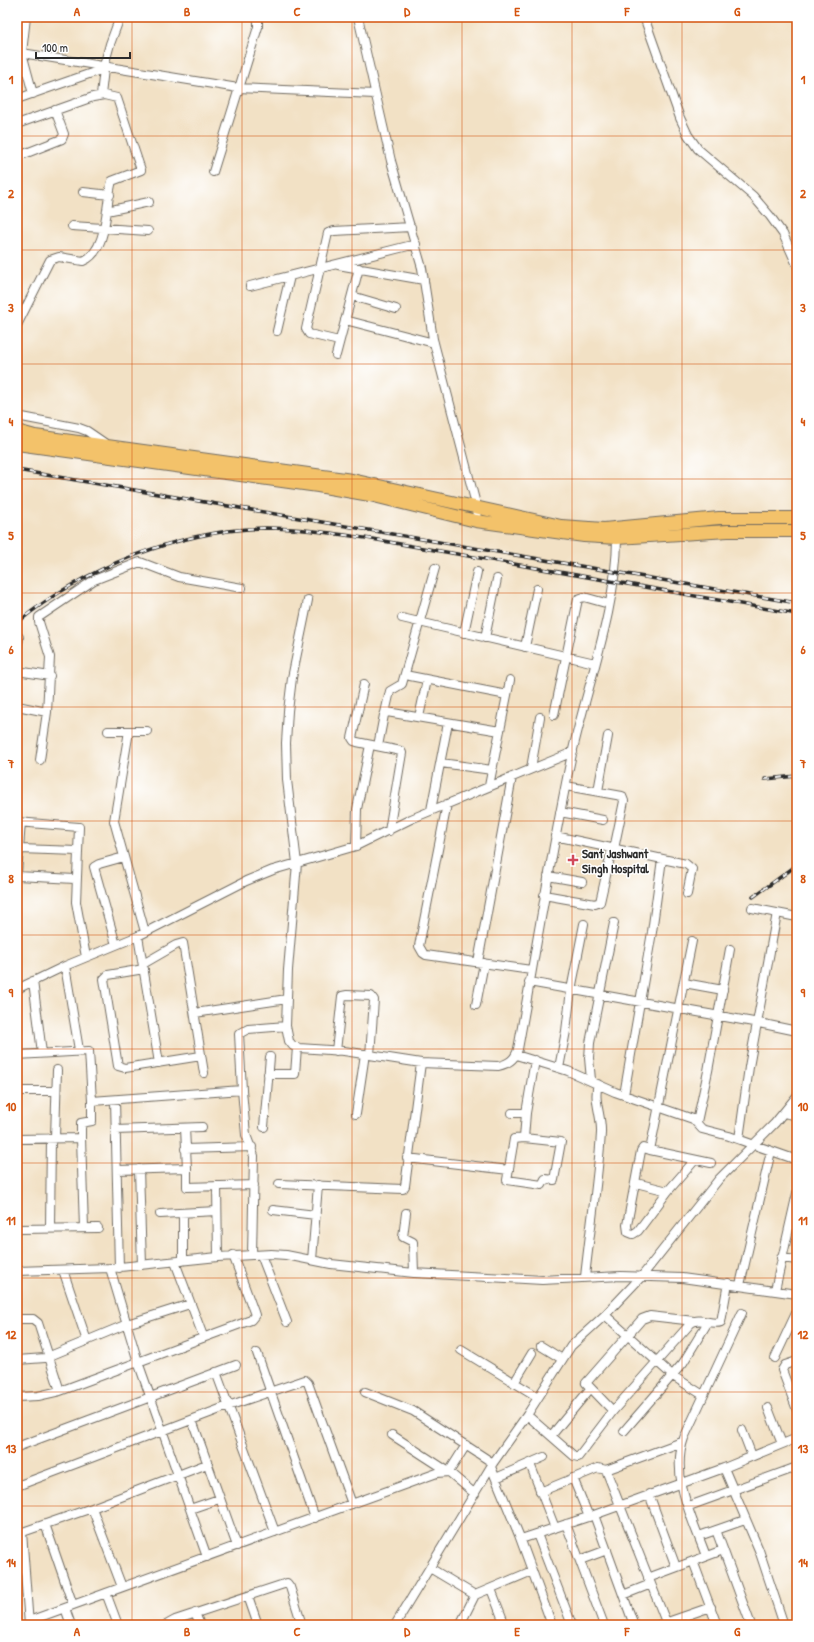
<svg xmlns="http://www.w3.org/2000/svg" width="814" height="1642" viewBox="0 0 814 1642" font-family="'Patrick Hand',sans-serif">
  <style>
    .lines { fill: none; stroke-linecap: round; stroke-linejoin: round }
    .minor-casing { stroke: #716b61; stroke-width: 10 }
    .highway-casing { stroke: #716b61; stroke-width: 14 }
    .minor { stroke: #fff; stroke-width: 8 }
    .highway { stroke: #f3c26a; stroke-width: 12 }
    .rail-casing { stroke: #2b2b2b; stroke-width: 3.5 }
    .rail { stroke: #fff; stroke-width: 2; stroke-dasharray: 6; stroke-linecap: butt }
    .grid { fill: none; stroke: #d5540f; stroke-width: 1; stroke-opacity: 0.55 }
    .poi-dot { fill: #d1495b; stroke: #fff; stroke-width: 1.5 }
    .labels { text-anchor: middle; stroke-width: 3; stroke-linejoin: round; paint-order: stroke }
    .poi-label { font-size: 13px; font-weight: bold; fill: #2b2b2b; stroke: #fff; text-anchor: start }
    .neatline { fill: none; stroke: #d5540f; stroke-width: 1.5 }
    .grid-label { font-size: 13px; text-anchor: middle; font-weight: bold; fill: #d5540f }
  </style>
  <rect width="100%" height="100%" fill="#fff"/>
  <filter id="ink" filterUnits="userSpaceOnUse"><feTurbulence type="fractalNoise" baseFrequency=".025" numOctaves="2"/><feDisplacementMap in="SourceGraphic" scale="8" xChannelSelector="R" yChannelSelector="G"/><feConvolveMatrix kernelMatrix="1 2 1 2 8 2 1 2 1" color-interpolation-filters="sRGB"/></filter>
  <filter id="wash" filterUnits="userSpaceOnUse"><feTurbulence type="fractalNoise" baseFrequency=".012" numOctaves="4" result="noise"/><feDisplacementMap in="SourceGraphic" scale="16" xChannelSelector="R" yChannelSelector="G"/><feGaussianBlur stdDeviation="0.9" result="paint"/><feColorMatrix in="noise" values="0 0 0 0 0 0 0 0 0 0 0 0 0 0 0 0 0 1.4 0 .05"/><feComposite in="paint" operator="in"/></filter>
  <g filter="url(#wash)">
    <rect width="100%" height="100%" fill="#f2e1c5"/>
  </g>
  <g filter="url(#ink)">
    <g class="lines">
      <defs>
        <path id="minor" d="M26,17L22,53L33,94
          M358,17L391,161L422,268L433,339L477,508L476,521
          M644,17L680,118L688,135L698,149L753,196L770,216L783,234L797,265
          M17,55L22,53L238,88L375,94
          M104,66L110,44L120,17
          M101,95L104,69
          M17,99L109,67
          M17,124L93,97L104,95L117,98L141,170L112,181C105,203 109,251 83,261L59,257L50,260L17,325
          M24,154L62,139L64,134L55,110
          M213,172L258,27V17
          M83,192L110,195
          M107,211L149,202
          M72,226L148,231
          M338,265L424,280
          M250,286L416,244
          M352,296L396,309
          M345,320L434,343
          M277,331L290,276
          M339,341L309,334L306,329L328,233L334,231L411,227
          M336,355L359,268
          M17,416L79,428L87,431L106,444
          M308,600L292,678L288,711L286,743L287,780L297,863L288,970L286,1026L289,1041L293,1046L299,1048L344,1051L421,1063L498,1066C508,1064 515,1060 518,1049C536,951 551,852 572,754C587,686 617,607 617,538
          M402,618L595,663
          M464,633L477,572
          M485,638L497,579
          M525,647L537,589
          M17,650L19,637
          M17,671L50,676
          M410,676L507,695
          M364,684L352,738L354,741L357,742L401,751L402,753L389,831
          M17,706L47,712L40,760
          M47,712L50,657L39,622V617L94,580L140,562L179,577L242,588
          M385,713L390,691L402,684L435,568
          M554,715L578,599L584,597L609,604
          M419,717L427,680
          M108,731H147
          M129,731L114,821L145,932
          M378,746L384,715L387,712L500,731
          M441,763L492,770
          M531,768L540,717
          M489,786L510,680
          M566,786L622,796L624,801L614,849
          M598,791L608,736
          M447,804L419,946L423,953L426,955L531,970
          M431,810L448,723
          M560,812L603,820
          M17,822L79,827L76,902L86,957
          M555,836L686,864L692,869L687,894
          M356,846L357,809L370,745
          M19,849L78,851
          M17,874L21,822
          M17,876L75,879
          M548,876L582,882
          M544,895L595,904L600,902L612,849
          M752,908L797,917
          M138,936L159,1063
          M692,941L650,1150L643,1148L641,1151L627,1225L628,1232L633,1234L638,1231L668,1191L695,1160
          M116,945L94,867L99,864L124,857
          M478,962L512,777
          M143,964L176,945L183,943L204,1073
          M65,966L79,1050
          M144,969L108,975L104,979L118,1066L125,1068L201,1056
          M33,981L42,1053
          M529,982L759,1023L797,1031
          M684,983L723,990
          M17,989L65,966L138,936L246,881L273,870L356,846L411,819L573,752
          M476,1005L484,963
          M195,1013L287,999
          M336,1051L342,996L347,995L371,996L374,1000L370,1055
          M17,1055L89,1051L92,1101
          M516,1055L568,1071L615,1092L693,1119L702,1129L729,1136L797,1160
          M559,1068L566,1031L571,990L584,924
          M268,1074H295L297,1047
          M591,1080L589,1058L590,1043L614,923
          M242,1090L246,1135L254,1156L252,1255
          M17,1091H56
          M624,1095L652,932L662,859
          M115,1100L119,1268
          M512,1113H526L535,1060
          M784,1113L797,1116
          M356,1114L365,1054
          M697,1122L708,1071L730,949
          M264,1127L270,1057
          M115,1130L202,1127
          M55,1138L57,1070
          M81,1138L84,1228
          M524,1138L514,1139L507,1180L542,1185L545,1179L554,1180L561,1142L524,1138L526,1113
          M17,1139L81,1138V1123L92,1121V1101L242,1090L239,1034L248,1029L286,1026
          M739,1139L749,1067L777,913
          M185,1149L252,1147
          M650,1150L711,1163
          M407,1158L509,1170
          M187,1168V1187L254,1185
          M139,1169L142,1265
          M117,1170L187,1168L185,1128
          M636,1183L668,1191
          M279,1184L403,1189L405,1186L421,1063
          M217,1186L218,1257
          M273,1210L316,1215
          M406,1213L403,1237L413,1242L414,1273
          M160,1214L217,1211
          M50,1227L51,1138
          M17,1229L98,1228
          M261,1255L287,1322
          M781,1258L797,1260
          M312,1260L318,1185
          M183,1261V1213
          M175,1262L203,1336
          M110,1268L138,1362L207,1557
          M63,1270L87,1341
          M17,1271L110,1268L218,1257L271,1254L286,1255L331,1264L414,1273L542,1280L621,1276L682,1278L797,1294
          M585,1277C590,1229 598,1181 601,1133C602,1116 593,1100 598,1084
          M740,1285L771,1151
          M775,1290L797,1193
          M605,1315L673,1376L703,1395
          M17,1319H33L38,1323L60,1391
          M541,1346L562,1359
          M461,1350L538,1397
          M257,1353L315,1518
          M775,1358L797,1311
          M17,1360L45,1358L127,1324L190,1304
          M797,1361L785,1365L782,1370L797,1410
          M216,1372L275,1532
          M514,1383L532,1353
          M365,1392L413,1411L493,1463
          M17,1397L38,1396L60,1391L251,1320L255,1315L254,1312L233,1255
          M768,1408L782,1444
          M613,1411L586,1383L642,1319L650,1316L694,1321
          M527,1415L574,1456L578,1457L613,1411L691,1323C700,1316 711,1326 721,1322L728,1283
          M192,1420L237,1546
          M742,1430L752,1456
          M624,1431L683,1363L708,1322
          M392,1435L449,1472L466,1445
          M551,1436L590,1389
          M17,1447L236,1365
          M530,1464L555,1528
          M491,1467L519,1535L552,1625
          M606,1470L682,1442
          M496,1478L544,1457
          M573,1478L589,1517
          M17,1486L228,1406L305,1380L308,1383L352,1504
          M540,1492L598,1468L606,1470L666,1622
          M649,1494L676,1567
          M689,1506L797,1467
          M92,1508L122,1587
          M190,1509L219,1499
          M594,1515L634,1625
          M45,1524L73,1605
          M566,1524L604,1625
          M716,1530L751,1625
          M22,1532L29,1625
          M17,1534L92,1508L207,1464
          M537,1534L572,1625
          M699,1536L745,1520
          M521,1539L594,1515L724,1468
          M706,1556C693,1520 670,1477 684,1438L742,1313
          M580,1560L607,1550
          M693,1561L717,1625
          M430,1568L475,1595L532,1571
          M648,1578L723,1550
          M491,1589L505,1625
          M106,1593L118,1625
          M623,1595L651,1584
          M248,1596L258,1625
          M65,1608L71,1625
          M195,1613L200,1625
          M29,1621L437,1473L449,1472L475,1494
          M166,1625L175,1620L287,1583L290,1587L302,1625
          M395,1625L493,1463L527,1415L571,1346L605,1315L642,1276L719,1179L775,1123L797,1096
          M460,1625L475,1595
          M659,1625L711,1607
          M784,1625L759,1550L724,1468L797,1438"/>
        <path id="highway" d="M17,431L35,436L352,480L561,526L604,529L719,518H797
          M17,444L318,486L370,495L476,521L584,536L617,538L728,531H797"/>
      </defs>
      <!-- minor casing -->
      <use href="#minor" class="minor-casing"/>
      <!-- highway casing -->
      <use href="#highway" class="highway-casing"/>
      <!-- minor -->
      <use href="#minor" class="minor"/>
      <!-- highway -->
      <use href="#highway" class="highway"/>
      <defs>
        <path id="rail" d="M17,470L797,603
          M17,623C83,568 179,530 266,528C302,528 337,534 372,539L797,614
          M765,779L797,776
          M753,897L797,865"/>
      </defs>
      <!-- rail casing -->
      <use href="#rail" class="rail-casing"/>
      <!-- rail -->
      <use href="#rail" class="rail"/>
    </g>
  </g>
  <!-- grid -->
  <path class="grid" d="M132,17V1625M242,17V1625M352,17V1625M462,17V1625M572,17V1625M682,17V1625M17,136H797M17,250H797M17,364H797M17,479H797M17,593H797M17,707H797M17,821H797M17,935H797M17,1049H797M17,1163H797M17,1278H797M17,1392H797M17,1506H797"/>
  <!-- markers -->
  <path class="poi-dot" d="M571 854h4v4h4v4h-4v4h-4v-4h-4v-4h4z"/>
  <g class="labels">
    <!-- poi labels -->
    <g class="poi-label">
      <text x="582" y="858">Sant Jashwant<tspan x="582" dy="15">Singh Hospital</tspan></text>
    </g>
  </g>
  <!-- margin -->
  <rect width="814" height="1642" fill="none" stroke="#fff" stroke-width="44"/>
  <!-- scale -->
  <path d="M36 52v6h94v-6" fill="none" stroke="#2b2b2b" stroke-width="2"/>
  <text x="42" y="52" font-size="12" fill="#2b2b2b" stroke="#ffffff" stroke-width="3" paint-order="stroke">100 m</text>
  <rect x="22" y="22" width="770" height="1598" class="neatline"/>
  <g class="grid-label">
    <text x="77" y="16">A</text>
    <text x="187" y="16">B</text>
    <text x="297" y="16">C</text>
    <text x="407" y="16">D</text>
    <text x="517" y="16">E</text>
    <text x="627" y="16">F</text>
    <text x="737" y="16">G</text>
    <text x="11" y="84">1</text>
    <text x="803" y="84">1</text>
    <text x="11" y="198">2</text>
    <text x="803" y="198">2</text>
    <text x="11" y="312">3</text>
    <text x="803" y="312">3</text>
    <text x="11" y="426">4</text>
    <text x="803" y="426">4</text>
    <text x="11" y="540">5</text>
    <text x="803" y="540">5</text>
    <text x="11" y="654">6</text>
    <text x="803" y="654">6</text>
    <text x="11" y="768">7</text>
    <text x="803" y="768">7</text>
    <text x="11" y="883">8</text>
    <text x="803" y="883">8</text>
    <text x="11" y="997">9</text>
    <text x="803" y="997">9</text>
    <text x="11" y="1111">10</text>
    <text x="803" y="1111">10</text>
    <text x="11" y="1225">11</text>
    <text x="803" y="1225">11</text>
    <text x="11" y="1339">12</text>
    <text x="803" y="1339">12</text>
    <text x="11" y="1453">13</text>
    <text x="803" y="1453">13</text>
    <text x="11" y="1567">14</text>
    <text x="803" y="1567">14</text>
    <text x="77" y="1636">A</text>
    <text x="187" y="1636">B</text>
    <text x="297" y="1636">C</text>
    <text x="407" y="1636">D</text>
    <text x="517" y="1636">E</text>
    <text x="627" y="1636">F</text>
    <text x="737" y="1636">G</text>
  </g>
</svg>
